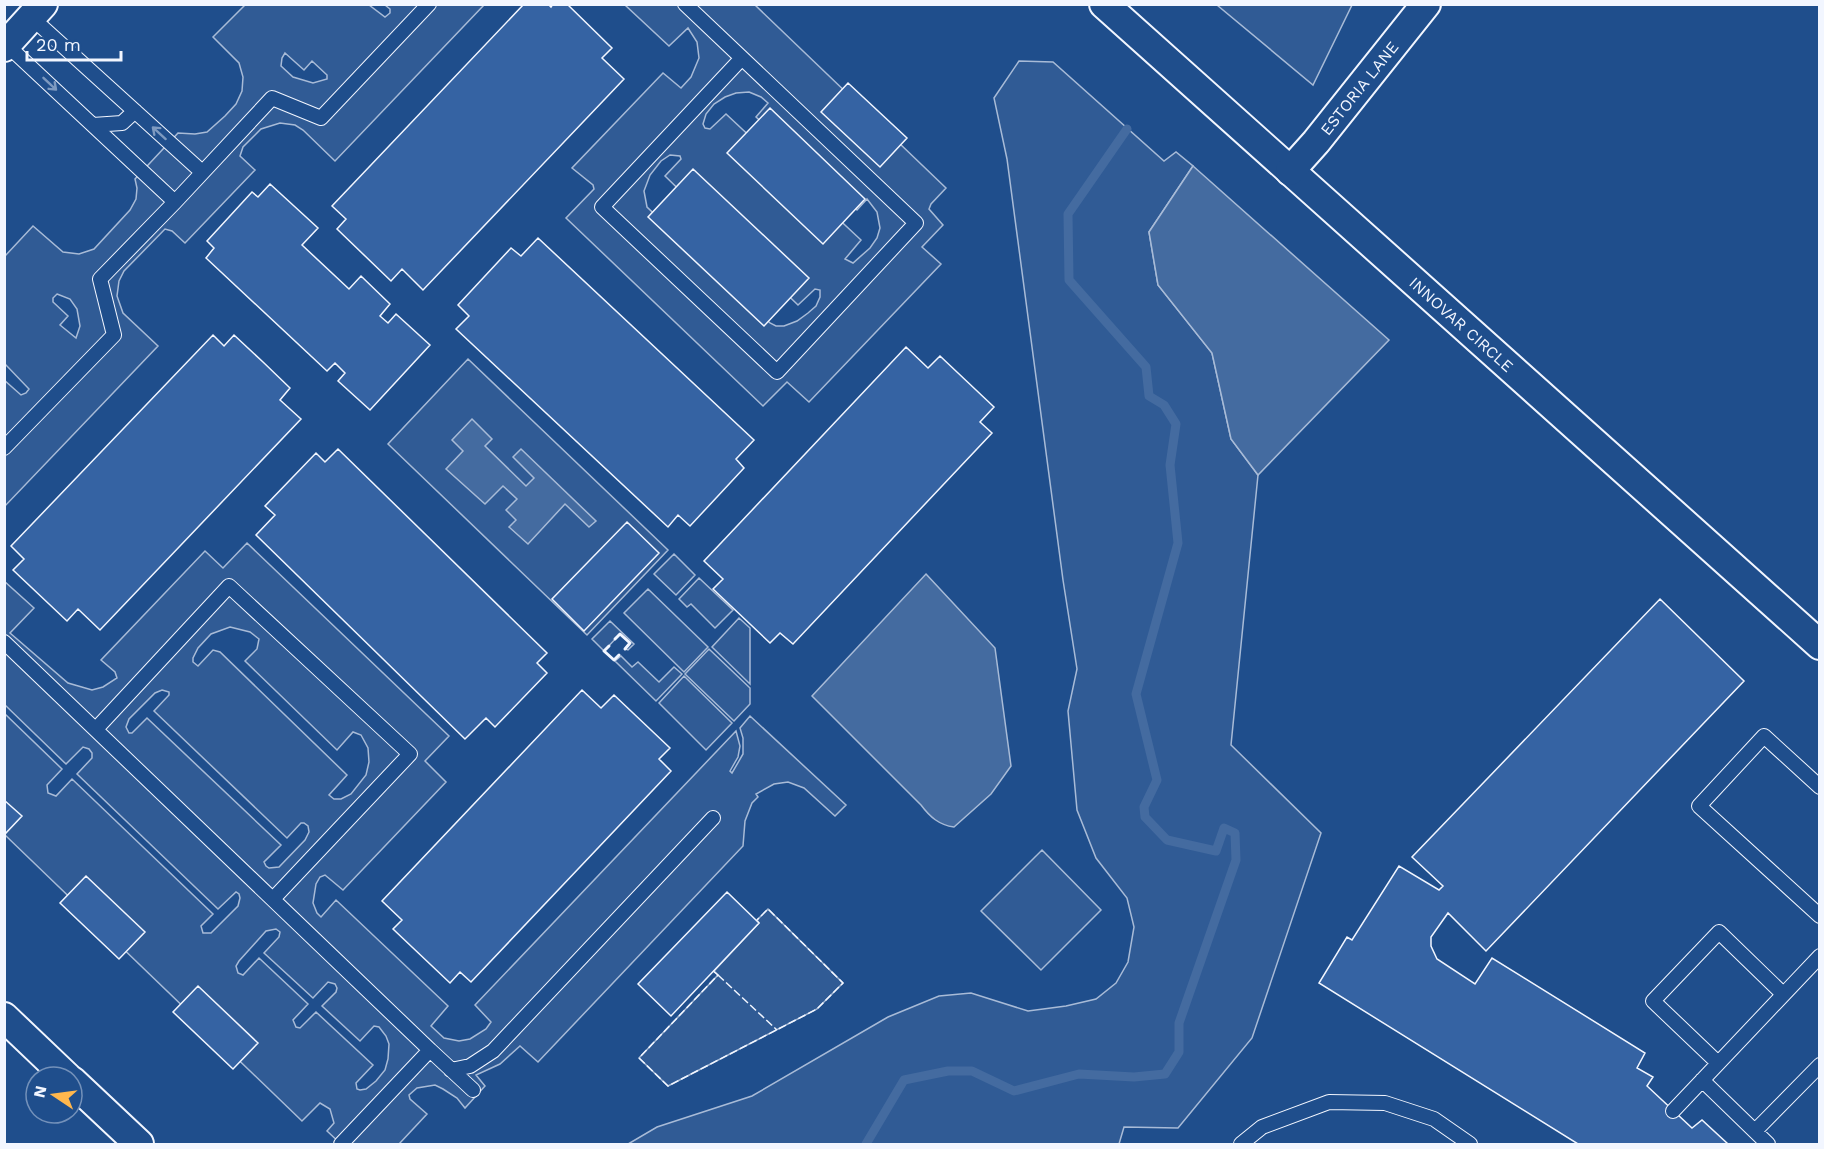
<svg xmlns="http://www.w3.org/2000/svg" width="1824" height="1149" viewBox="0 0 1824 1149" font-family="'Work Sans',sans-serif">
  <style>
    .built { fill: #305b95; stroke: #a8bbd7; stroke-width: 1.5; fill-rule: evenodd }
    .water { fill: #446ba0; stroke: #a8bbd7; stroke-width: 1.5 }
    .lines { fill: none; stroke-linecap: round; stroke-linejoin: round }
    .stream { stroke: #446ba0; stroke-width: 9 }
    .building { fill: #3563a3; stroke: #f2f6ff; stroke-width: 1.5 }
    .service-casing { stroke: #f2f6ff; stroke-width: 16 }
    .minor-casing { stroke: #f2f6ff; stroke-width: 32 }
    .service { stroke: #1f4e8c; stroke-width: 14 }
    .minor { stroke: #1f4e8c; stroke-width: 28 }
    .fence { stroke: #f2f6ff; stroke-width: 1.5; stroke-dasharray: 8 3; stroke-linecap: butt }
    .wall { stroke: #f2f6ff; stroke-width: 3 }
    .oneway { stroke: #7e9ac0 }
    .labels { text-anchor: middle; stroke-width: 4.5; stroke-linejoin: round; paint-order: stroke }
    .street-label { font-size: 16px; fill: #f2f6ff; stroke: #1f4e8c }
  </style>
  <rect width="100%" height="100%" fill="#1f4e8c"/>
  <!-- built -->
  <path class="built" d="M245,5H369L385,17L390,13V9L385,5H484L335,161L303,130L295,125L280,123L261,129L243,147L240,156L255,170L185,243L172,231L165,229L124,271L119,281L117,296L123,313L158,346L5,506L4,380L21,395L26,393L29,389L5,364V256L33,226L63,252L79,254L94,249L130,210L136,199L137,188L135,179L178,133L195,134L207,132L225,116L236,104L242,91L243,77L239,63L213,37ZM285,53L304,70L312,61L327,75V79L313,83L293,77L281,66L282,58ZM57,294L70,299L77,309L80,326L76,338L60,325L68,316L53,302V298Z
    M625,5H755L946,188L931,204L929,209L943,225L922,247L941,264L809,402L787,382L763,406L566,218L594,189L593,185L572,168L663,73L681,88L691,77L699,58L697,42L688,28L669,46ZM749,92L761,97L768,103L756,117L857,210L867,199L877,212L880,228L877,238L870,248L853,263L845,259L861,240L726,114L710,129L705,128L703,124L706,114L714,104L725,97L736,93ZM670,155L680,156L681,159L665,176L798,305L815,289L820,290V297L816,306L808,313L797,321L784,326H776L770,323L647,207L644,191L650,175L661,161Z
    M1217,5H1352L1313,85Z
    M1019,61L1053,62L1164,161L1176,152L1193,166L1149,232L1158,285L1212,353L1231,439L1258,475L1231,745L1321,833L1252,1038L1178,1128L1124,1127L1119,1144H628L657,1127L752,1096L888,1017L939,996L971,993L1028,1011L1066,1006L1096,999L1116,983L1128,962L1134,927L1127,898L1096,858L1077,810L1068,711L1077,669L1063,580L1007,159L994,98Z
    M468,359L668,550L587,635L388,444Z
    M247,543L449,736L425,761L446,782L343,890L325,875L320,877L316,884L313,903L317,913L321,917L336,900L448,1006L431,1026L444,1038L459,1041L470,1039L486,1029L491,1022L475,1005L736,731L740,746L738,757L730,771L732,773L743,754V738L740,728L750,716L846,805L835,816L804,788L788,782L774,784L756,794L758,797L752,803L745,821L743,846L538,1062L520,1046L500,1064L476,1075L485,1086L465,1108L457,1098L443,1089L435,1085L417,1088L409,1095L410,1099L427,1114L399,1144H341L327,1131L334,1123L330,1109L320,1103L302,1121L5,835V714L62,769L47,785L48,793L56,796L72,779L213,914L201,926L203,933H211L238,906L240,898L239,894L236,892L218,909L77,774L92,758V753L89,749L83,747L66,764L5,705L4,581L34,608L10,633L68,683L92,690L103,687L117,678L115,672L101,660L205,551L223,568ZM230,627L250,632L259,639L257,649L245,661L337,750L353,732L361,735L368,748L369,762L366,775L351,794L341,799H334L329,795L347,775L220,652L213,650L198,666L193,662V658L198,648L211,634ZM162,690L169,692V695L154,711L287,838L301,823H304L308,826L309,832L305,840L279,867L269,868L266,866L264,862L281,845L147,718L132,733H129L126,727L129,719L155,693ZM276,929L280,932L279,937L264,953L313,998L328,982L335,984L337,988L336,992L322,1006L360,1041L374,1026L379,1027L386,1036L389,1044L388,1059L385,1070L376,1081L366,1089L360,1090L357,1089L356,1083L373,1065L316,1012L300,1028L296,1027L293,1020L308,1004L259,958L243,975L238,973L236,966L239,961L266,931Z
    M674,554L695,575L676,595L654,574Z
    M699,578L733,610L715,628L691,604L687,607L679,599Z
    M648,589L708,647L684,672L624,613Z
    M739,618L750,628V684L712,647Z
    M610,621L634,644L628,650L625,649L630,643L620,634L604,651L592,639Z
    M709,649L750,688V704L734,721L685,674Z
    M621,656L632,667L638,662L659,682L674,667L682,674L656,701L615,661Z
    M684,676L732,723L706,750L659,703Z
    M1042,850L1101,910L1041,970L981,911Z
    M768,909L843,983L817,1009L668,1086L639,1058L718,975L714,971L759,923L757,920Z"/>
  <!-- water -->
  <path class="water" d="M1193,166L1389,340L1258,475L1231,439L1212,353L1158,285L1149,232Z
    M472,419L492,439L485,446L526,486L534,478L513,457L521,449L596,521L589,527L565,504L528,544L509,527L516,520L506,510L517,499L503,486L485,504L446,469L463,451L452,440Z
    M926,574L995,648L1011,766L991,794L954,827C939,825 930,817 921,805L812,696Z"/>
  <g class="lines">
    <!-- stream -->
    <path class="stream" d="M866,1144L904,1080L948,1071H972L1014,1091L1079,1074L1134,1077L1165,1074L1179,1052V1023L1236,860L1235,833L1224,828L1216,851L1167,840L1145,817L1144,807L1157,780L1136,694L1178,543L1170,465L1176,424L1164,405L1149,396L1146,367L1069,280L1068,214L1127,129"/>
  </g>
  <!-- building -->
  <path class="building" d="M524,4H548L551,7L553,4H567L612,48L602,58L624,79L423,290L402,269L391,281L337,229L346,219L332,206Z
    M848,83L907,138L880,167L821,112Z
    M770,108L865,199L823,244L727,153Z
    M693,169L809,278L764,326L648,217Z
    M270,184L318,228L302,245L349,289L361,276L390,304L380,316L388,323L396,314L430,345L370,410L338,381L345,373L335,363L327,371L206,258L214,248L207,241L252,192L258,197Z
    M538,238L754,440L736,459L744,468L690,526L678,515L668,527L456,329L469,316L458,305L511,248L521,256Z
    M213,335L224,346L234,335L263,362L290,388L280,400L301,419L100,630L78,609L67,621L13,570L24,559L11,546Z
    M906,347L928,368L940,356L994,407L980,422L992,433L793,644L780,633L770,643L713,589L723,579L704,561Z
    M338,449L547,653L537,663L547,673L495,727L486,718L465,739L256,535L275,515L265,506L316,453L325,462Z
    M627,522L659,553L584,631L552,599Z
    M1660,599L1744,681L1486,951L1448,913L1431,937V946L1437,959L1475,984L1492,958L1645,1053L1637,1068L1653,1077L1647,1086L1692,1128L1702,1120L1728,1144H1578L1319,983L1347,937L1352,940L1399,866L1439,890L1443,886L1412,857Z
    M582,690L601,708L614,695L670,748L659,759L671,771L471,982L460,972L450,983L393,929L402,920L382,901Z
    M4,800L22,816L4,835Z
    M86,876L145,932L119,959L60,903Z
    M727,892L759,923L671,1016L638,984Z
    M198,986L258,1043L233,1069L173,1012Z"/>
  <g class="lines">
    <defs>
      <path id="service" d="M685,4L916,223L777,372L602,207L742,58
        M31,17L202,172
        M7,45L175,202
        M93,125L122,123L135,111
        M4,448L114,335L100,279L175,202L272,98L321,118L429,4
        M4,642L430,1050L341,1144
        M96,729L229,586L410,754L273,899
        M1820,787L1764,736L1699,806L1820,916
        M430,1050L473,1090
        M1718,1063L1653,1001L1719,932L1783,994
        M451,1070L470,1066L493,1051L713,818
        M1702,1080L1768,1144
        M1673,1111L1820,956
        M1755,1131L1820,1065
        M1241,1144L1262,1127L1329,1102L1385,1103L1434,1119L1470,1144"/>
      <g id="minor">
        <path id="s1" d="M1104,4L1820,645"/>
        <path d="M4,47L43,4"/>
        <path id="s2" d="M1290,171L1316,142L1426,4"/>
        <path d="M4,1017L67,1077"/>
        <path d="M72,1081L139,1144"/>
      </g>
    </defs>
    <!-- service casing -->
    <use href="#service" class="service-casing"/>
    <!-- minor casing -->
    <use href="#minor" class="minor-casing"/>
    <!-- service -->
    <use href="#service" class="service"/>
    <!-- minor -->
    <use href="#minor" class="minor"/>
    <!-- fence -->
    <path class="fence" d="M713,971L718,975L639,1058L668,1086L817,1009L843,983L768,909L757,920
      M718,975L777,1030"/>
    <!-- wall -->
    <path class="wall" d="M615,639L620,634L630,643L625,649
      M609,646L604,651L614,660L619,655"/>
  </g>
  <!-- one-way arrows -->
  <defs><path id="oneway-shaft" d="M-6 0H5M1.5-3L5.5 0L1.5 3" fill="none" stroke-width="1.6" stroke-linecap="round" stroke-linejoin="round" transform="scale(1.5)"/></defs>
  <g class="oneway">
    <use href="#oneway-shaft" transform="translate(50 84) rotate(43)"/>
    <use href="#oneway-shaft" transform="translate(159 133) rotate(-138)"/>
  </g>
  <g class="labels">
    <!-- street labels -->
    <g class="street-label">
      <text dy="6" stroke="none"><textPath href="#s2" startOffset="108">ESTORIA LANE</textPath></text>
      <text dy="6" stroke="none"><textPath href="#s1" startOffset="480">INNOVAR CIRCLE</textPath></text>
    </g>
  </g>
  <!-- border -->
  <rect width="1824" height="1149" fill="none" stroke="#f2f6ff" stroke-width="12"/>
  <!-- north arrow -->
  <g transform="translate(54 1095) rotate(283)"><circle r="28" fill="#1f4e8c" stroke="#7391ba" stroke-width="1.5"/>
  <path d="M0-4.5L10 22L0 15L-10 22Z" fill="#ffb74d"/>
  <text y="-9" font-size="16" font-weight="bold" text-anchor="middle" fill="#f2f6ff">N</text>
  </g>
  <!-- scale -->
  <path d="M27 51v9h94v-9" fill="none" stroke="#f2f6ff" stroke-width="3"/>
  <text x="36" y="51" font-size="18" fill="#f2f6ff" stroke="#1f4e8c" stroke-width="4.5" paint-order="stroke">20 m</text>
</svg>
